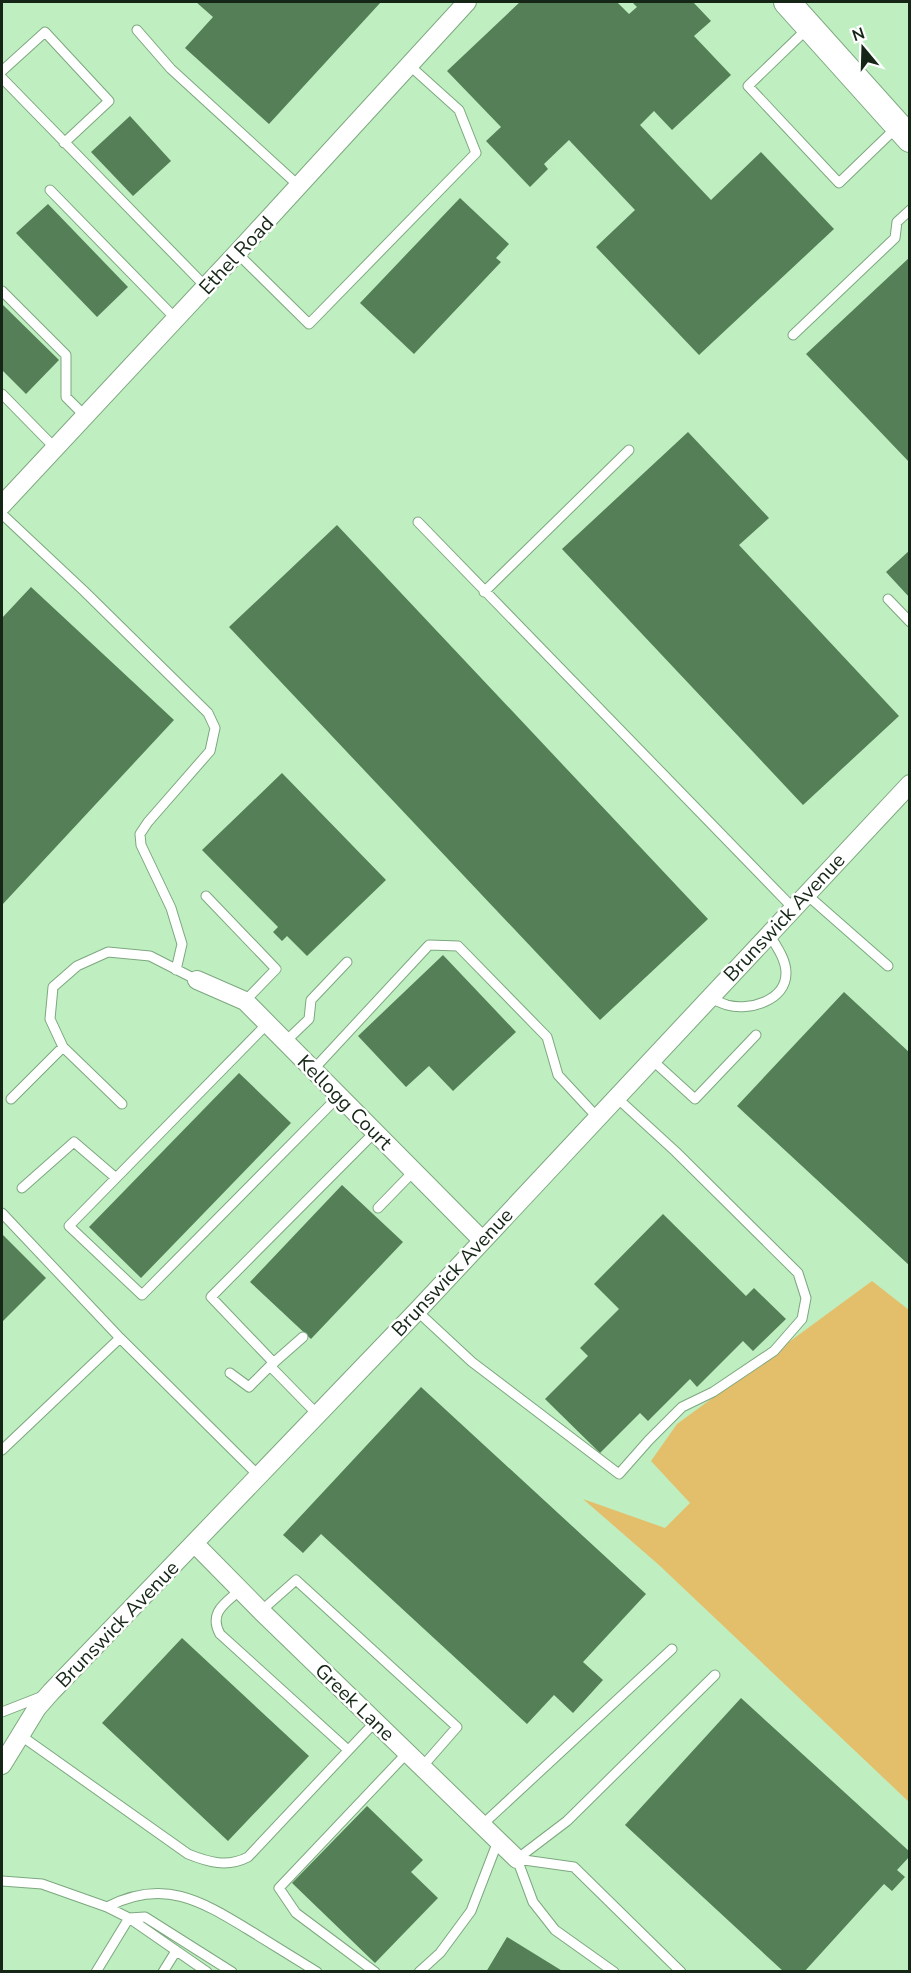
<svg xmlns="http://www.w3.org/2000/svg" width="911" height="1973" viewBox="0 0 911 1973" font-family="'Nunito Sans',sans-serif">
  <style>
    .green { fill: #e4bf6b }
    .building { fill: #547f57 }
    .lines { fill: none; stroke-linecap: round; stroke-linejoin: round }
    .lane-casing { stroke: #7ca87e; stroke-width: 11 }
    .street-casing { stroke: #7ca87e; stroke-width: 20 }
    .secondary-casing { stroke: #7ca87e; stroke-width: 28 }
    .lane { stroke: #fff; stroke-width: 9 }
    .street { stroke: #fff; stroke-width: 18 }
    .secondary { stroke: #fff; stroke-width: 26 }
    .labels { text-anchor: middle; stroke-width: 5; stroke-linejoin: round; paint-order: stroke }
    .street-label { font-size: 20px; fill: #152616; stroke: #fff }
  </style>
  <rect width="100%" height="100%" fill="#bfeec1"/>
  <!-- green -->
  <path class="green" d="M872,1281L909,1310V1802L659,1565L583,1499L665,1528L690,1503L651,1461L677,1424Z"/>
  <!-- building -->
  <path class="building" d="M196,2H381L269,124L185,48L213,17Z
    M520,2H617L629,14L637,7L632,2H693L711,21L694,36L731,75L672,130L654,111L640,125L711,200L761,152L834,229L699,355L596,247L635,210L569,140L544,164L548,169L530,187L486,141L501,127L447,71Z
    M130,116L171,161L133,196L91,152Z
    M460,198L509,244L496,258L501,262L414,354L360,303Z
    M48,204L128,287L97,317L16,233Z
    M910,257V463L806,354Z
    M2,304L59,360L26,394L2,370Z
    M688,432L769,518L739,545L899,716L803,805L562,549Z
    M337,525L708,919L600,1020L229,627Z
    M910,550V598L886,572Z
    M31,587L174,720L2,905V618Z
    M282,773L386,880L307,956L287,936L282,941L273,932L278,927L202,850Z
    M443,955L516,1032L453,1091L429,1066L406,1087L358,1036Z
    M844,992L910,1053V1266L737,1106Z
    M239,1073L291,1123L141,1278L89,1227Z
    M342,1185L403,1242L311,1339L250,1282Z
    M663,1214L746,1296L754,1288L786,1319L753,1351L743,1341L697,1387L690,1379L648,1421L640,1413L600,1453L545,1399L588,1356L580,1348L619,1309L594,1284Z
    M2,1234L46,1278L2,1322Z
    M421,1387L646,1594L583,1662L603,1680L573,1713L554,1695L527,1724L321,1534L303,1553L283,1535Z
    M182,1638L309,1756L228,1841L102,1723Z
    M741,1698L910,1852V1856L897,1870L905,1877L892,1891L884,1884L804,1972H784L625,1825Z
    M367,1806L423,1860L411,1872L438,1898L375,1963L292,1883Z
    M507,1937L564,1972H486Z"/>
  <g class="lines">
    <defs>
      <path id="lane" d="M807,29L748,86L839,183L897,127
        M137,30L171,69L299,186
        M2,71L45,32L109,101L64,143
        M2,78L206,287
        M50,190L176,319
        M237,253L309,324L476,153L459,110L409,65
        M2,291L66,355V397L85,416
        M793,335L895,238L897,222L910,210
        M2,394L55,448
        M2,514L84,591L208,713L215,728L210,751L148,822L140,834L141,845L171,908L182,944L176,970
        M418,522L793,908
        M484,592L629,450
        M888,599L910,622
        M806,894L888,966
        M206,896L276,969L245,1001
        M709,998C715,1000 721,1003 727,1005C749,1011 786,1001 786,973C786,959 776,946 769,934
        M267,1024L69,1226L142,1295L339,1096
        M285,1042L309,1019L311,1000L347,962
        M63,1047L122,1104
        M651,1059L695,1099L756,1035
        M313,1070L429,945L458,946L547,1037L558,1075L597,1117
        M11,1099L63,1047L50,1019L53,987L77,966L108,952L150,956L197,980
        M22,1188L74,1142L116,1178
        M378,1208L414,1171
        M2,1213L120,1338L2,1450
        M417,1311L472,1362L619,1474L649,1440L682,1407L713,1392L774,1351L802,1319L806,1298L798,1273L676,1152L616,1097
        M303,1337L270,1366L317,1414
        M120,1338L259,1476
        M274,1363L211,1297L375,1132
        M230,1373L249,1387L270,1366
        M240,1590C226,1603 208,1612 220,1634L348,1750
        M261,1611L296,1580L457,1727L422,1767
        M2,1712L43,1696
        M20,1735L188,1854C208,1862 227,1868 248,1857L375,1722
        M482,1825L672,1649
        M517,1859L567,1821L715,1675
        M517,1859L574,1867L681,1972
        M517,1859L533,1902L555,1930L614,1972
        M2,1881L42,1884L107,1907L129,1918L207,1972
        M107,1907C163,1878 200,1900 249,1930C272,1944 294,1958 317,1972
        M129,1918L145,1917L232,1972
        M96,1972L129,1918
        M163,1972L176,1951
        M375,1972L296,1913L279,1888L407,1753
        M419,1972L440,1953L471,1911L498,1841"/>
      <path id="street" d="M2,505L237,253L467,2
        M197,980L245,1001L482,1240
        M195,1544L261,1611L517,1859
        M2,1765L37,1708L51,1692L417,1311L910,784"/>
      <path id="secondary" d="M787,2L910,139"/>
    </defs>
    <!-- lane casing -->
    <use href="#lane" class="lane-casing"/>
    <!-- street casing -->
    <use href="#street" class="street-casing"/>
    <!-- secondary casing -->
    <use href="#secondary" class="secondary-casing"/>
    <!-- lane -->
    <use href="#lane" class="lane"/>
    <!-- street -->
    <use href="#street" class="street"/>
    <!-- secondary -->
    <use href="#secondary" class="secondary"/>
  </g>
  <g class="labels">
    <!-- street labels -->
    <g class="street-label">
      <text transform="translate(236 255) rotate(-47)" y="7">Ethel Road</text>
      <text transform="translate(784 917) rotate(-47)" y="7">Brunswick Avenue</text>
      <text transform="translate(345 1102) rotate(45)" y="7">Kellogg Court</text>
      <text transform="translate(452 1272) rotate(-47)" y="7">Brunswick Avenue</text>
      <text transform="translate(117 1624) rotate(-46)" y="7">Brunswick Avenue</text>
      <text transform="translate(355 1702) rotate(44)" y="7">Greek Lane</text>
    </g>
  </g>
  <!-- border -->
  <rect width="911" height="1973" fill="none" stroke="#152616" stroke-width="6"/>
  <!-- north arrow -->
  <g transform="translate(863 48) rotate(341)" stroke="#ffffff" stroke-width="4.5" paint-order="stroke">
  <path d="M0-4.5L10 22L0 15L-10 22Z" fill="#152616"/>
  <text y="-9" font-size="16" font-weight="bold" text-anchor="middle" fill="#152616">N</text>
  </g>
</svg>
